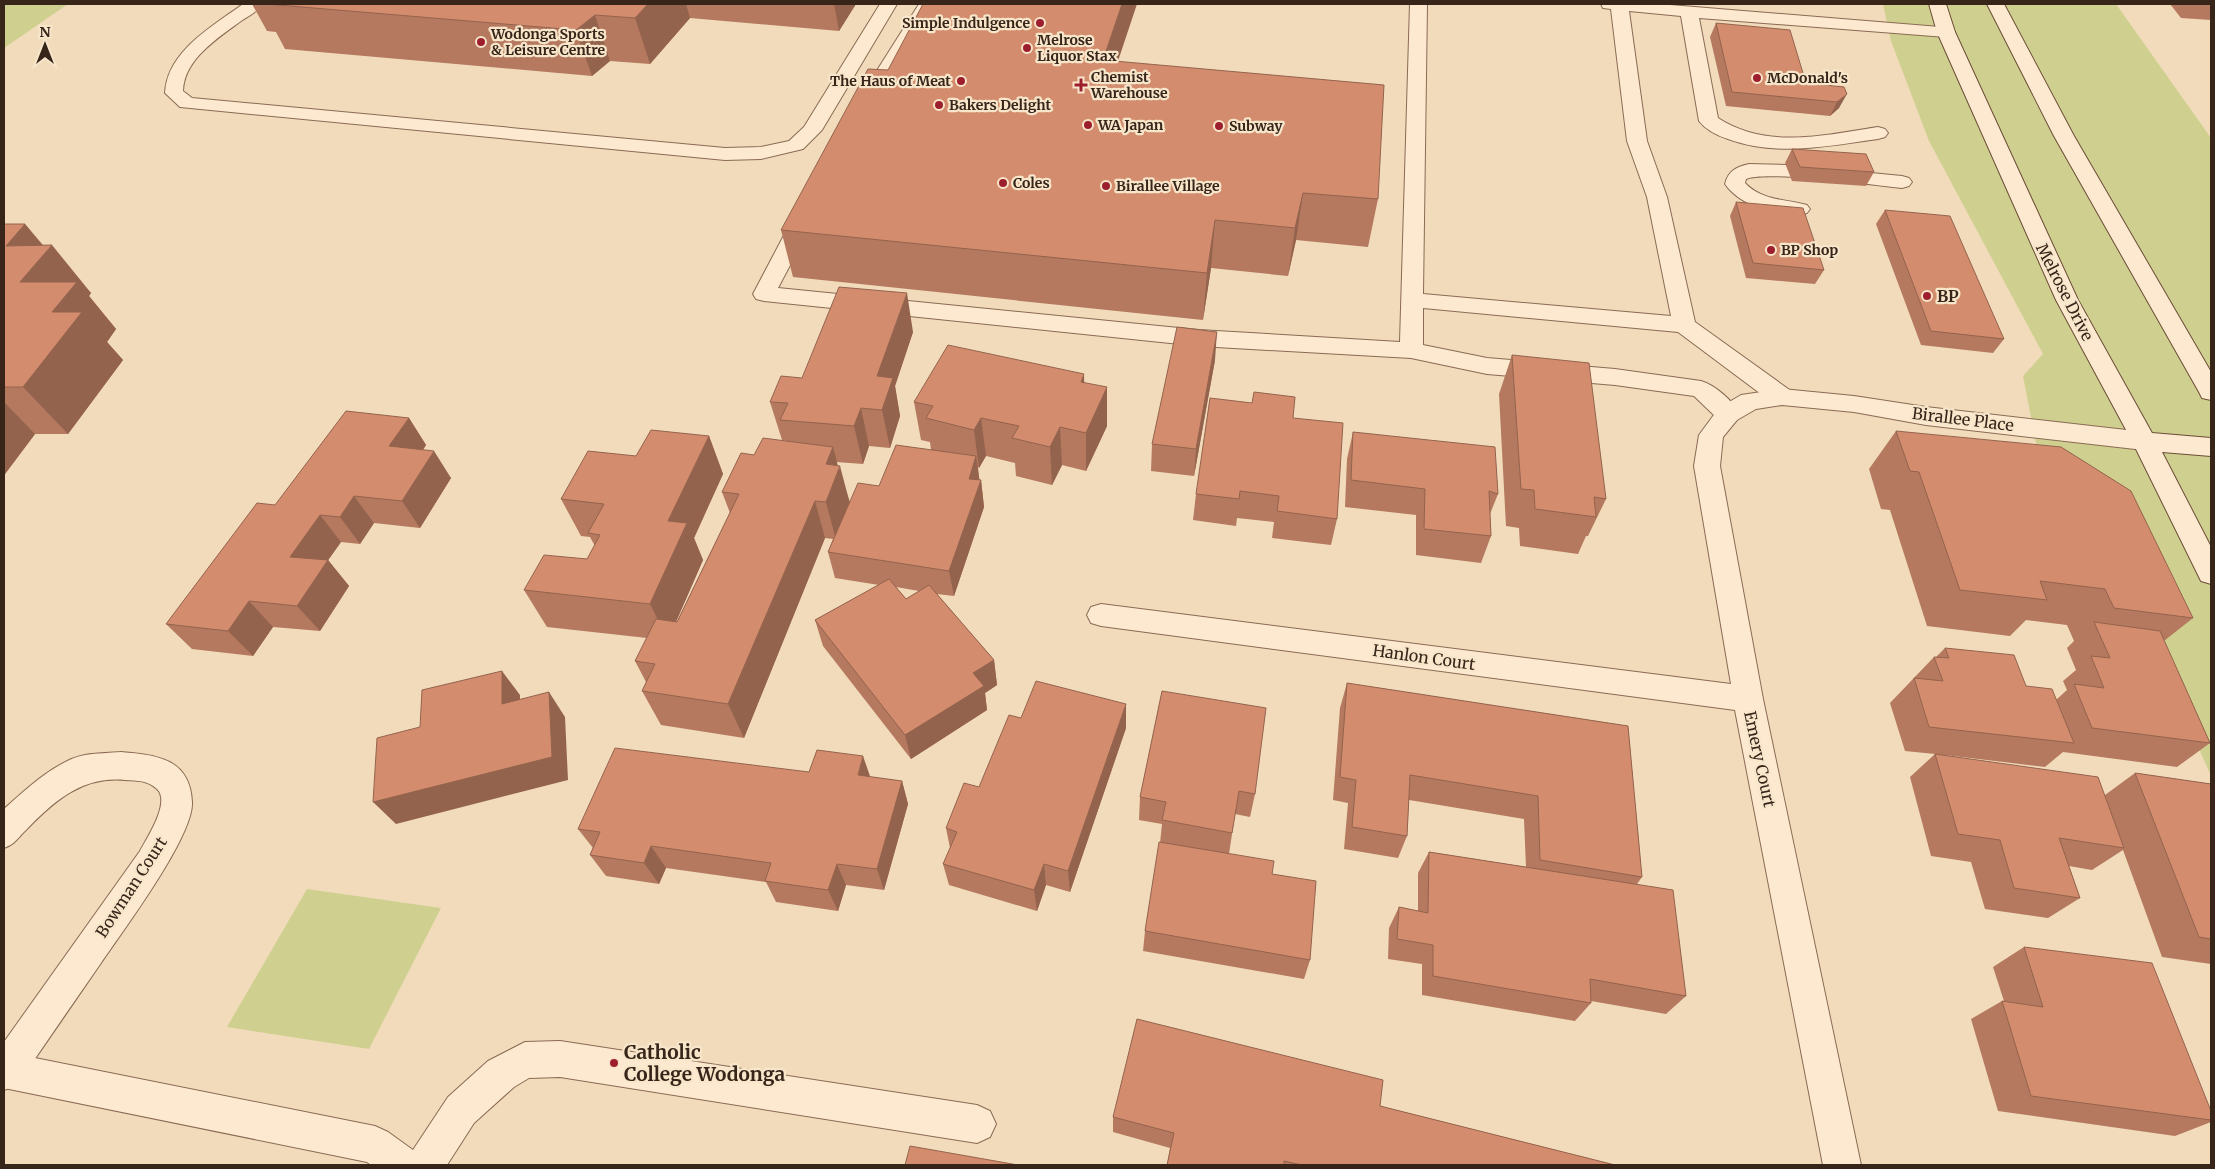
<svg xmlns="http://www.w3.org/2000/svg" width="2215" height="1169" viewBox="0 0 2215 1169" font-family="Merriweather,serif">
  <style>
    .green { fill: #cfd08f }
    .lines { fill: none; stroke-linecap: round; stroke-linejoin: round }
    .lane-casing { stroke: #8a6a54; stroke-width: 2 }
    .street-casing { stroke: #8a6a54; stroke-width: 2 }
    .secondary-casing { stroke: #6b4c37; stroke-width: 2 }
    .lane { fill: #fce9cf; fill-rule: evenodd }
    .street { fill: #fce9cf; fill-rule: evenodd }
    .secondary { fill: #fce9cf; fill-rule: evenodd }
    .wall { fill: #b5795f; fill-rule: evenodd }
    .shaded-wall { fill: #94634d }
    .building { fill: #d38d6e; stroke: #94634d }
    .poi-dot { fill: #9d1f2e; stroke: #f8e6cb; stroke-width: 2 }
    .labels { text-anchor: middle; stroke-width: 4.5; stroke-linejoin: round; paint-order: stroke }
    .far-poi-label { font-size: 14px; font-weight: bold; fill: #37251a; stroke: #f8e6cb; text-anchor: start }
    .street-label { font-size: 16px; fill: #37251a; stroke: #f8e6cb }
    .poi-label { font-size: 16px; font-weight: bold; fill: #37251a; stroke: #f8e6cb; text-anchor: start }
    .near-poi-label { font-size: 19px; font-weight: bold; fill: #37251a; stroke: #f8e6cb; text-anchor: start }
  </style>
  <rect width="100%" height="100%" fill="#f1dbbb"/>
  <!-- green -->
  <path class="green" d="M4,4H68L4,48Z
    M1883,4H2116L2211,138V776L2157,654L2041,469L2023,376L2043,354L1929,141L1891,41Z
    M307,889L441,908L369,1049L227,1027Z"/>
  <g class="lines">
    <defs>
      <path id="lane" d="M243,4H263C258,11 249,16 241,21C218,38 184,59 183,91L192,98L725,148L761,147L789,141L804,127L880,4H897L822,130L803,149L761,159L725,160L180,107L165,93C167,51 213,26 243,4Z
        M919,4H936L873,106L866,108L859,106L857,102Z
        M1410,4H1427L1423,294L1671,316L1647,197L1627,141L1611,9L1603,8L1601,4H1658L1952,28L1955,32L1952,36L1946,37L1699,18L1718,118C1768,150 1824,135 1878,127L1885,129L1888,133L1885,137L1878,139C1828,146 1777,157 1728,139C1718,136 1706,130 1699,121L1681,16L1629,11L1647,141L1667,197L1695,322L1791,391L1794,397L1791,403L1782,405L1773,403L1678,332L1423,308V345L1487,358L1615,369L1701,381C1715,385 1733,401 1740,414L1737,420L1728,423L1719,420L1694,396L1615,385L1487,374L1411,358L1199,346L764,301L756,299L753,294L792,220L796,216L803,214L810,216L814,220L778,288L1199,330L1400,342Z
        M1749,164L1788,165L1902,176L1909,178L1912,182L1909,186L1902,188C1874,185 1765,170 1746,179L1745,183C1762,201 1786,199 1807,205L1810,209L1807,213C1782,220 1740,206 1725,184C1728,171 1736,167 1749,164Z
        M560,1041L977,1105L990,1111L996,1124L990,1137L977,1143L560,1077L529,1078L514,1087L474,1123L447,1165H371L367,1162L4,1088L5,1052L375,1126L388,1132L413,1150L448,1097L488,1061L525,1042Z"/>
      <path id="street" d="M1782,389L1854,396L1926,407L2144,432L2153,435L2156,441L2153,447L2144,450L1926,425L1854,412L1782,405L1756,409L1737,420L1723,437L1720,466L1763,699L1861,1165H1823L1735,710L1101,626L1091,623L1087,615L1091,607L1101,604L1731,684L1694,466L1699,435L1719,408L1741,395Z
        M121,752C156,755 190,758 192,802C194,836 122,932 101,963C73,1003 45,1044 17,1085L4,1090V1042L140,851C147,838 171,802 157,789C147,780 138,781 125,780C83,776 55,800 27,829C17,838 17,843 4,848V809C25,790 57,760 85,755C97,753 109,753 121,752Z"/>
      <path id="secondary" d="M1929,4H1946L1955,32L2078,300L2152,433L2211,438V456L2162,452L2211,547V584L2201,581L2132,441L2056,300L1937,32Z
        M1987,4H2004L2074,136L2211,372V400L2202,398L2199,392L2054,136Z"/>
    </defs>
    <!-- lane casing -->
    <use href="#lane" class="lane-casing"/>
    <!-- street casing -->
    <use href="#street" class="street-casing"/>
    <!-- secondary casing -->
    <use href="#secondary" class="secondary-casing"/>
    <!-- lane -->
    <use href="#lane" class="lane"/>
    <!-- street -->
    <use href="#street" class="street"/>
    <!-- secondary -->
    <use href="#secondary" class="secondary"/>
  </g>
  <!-- wall -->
  <path class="wall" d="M252,4H856L839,31L690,18L650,64L610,61L592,76L285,49L276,32L267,31Z
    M2170,4H2211V20L2181,18Z
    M1716,23L1806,83L1844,87L1839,108L1830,116L1726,106L1710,37Z
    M1118,61L1378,199L1368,247L1296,240L1288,276L1211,268L1203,320L793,277L781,230L888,70Z
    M1792,149L1874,172L1866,186L1792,181L1785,163Z
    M1736,202L1824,270L1815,284L1746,278L1730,216Z
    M1885,210L2004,339L1993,353L1921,345L1876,224Z
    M4,224H25L43,245L91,293L89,296L116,329L107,342L123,360L68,434H35L5,474H4Z
    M913,332L895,386L900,416L890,448L869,446L863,464L836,462L850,502L879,486L931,450L930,442L921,440L914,402L1084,382L1107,426L1086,471L1062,465L1052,485L1016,476L1015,463L986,456L979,468L978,467L979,480H981L984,507L954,596L937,594L994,660L997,685L985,693L987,710L911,759L823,646L815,620L879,585L835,578L828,552L833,539L825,538L744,738L661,725L642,691L646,682L635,661L647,638L547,627L524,590L587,559L595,546L590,537L581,536L561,499L636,456L709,436L723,474L694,538L703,560L676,622H677L730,513L722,492L754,455L787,441L782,440L770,402L802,378ZM896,587L919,591L906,599Z
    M1512,355L1606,499L1588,536H1586L1578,554L1520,546L1519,528L1506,526L1499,394Z
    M1215,360L1194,476L1151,471L1152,444Z
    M409,418L426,445L423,450L451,478L420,528L374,523L360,544L341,542L328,560L349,586L320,631L273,627L253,656L192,649L166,624L275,505Z
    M1293,418L1337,519L1331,545L1272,538L1274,522L1237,518L1236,526L1193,520L1196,494Z
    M1896,431L2193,618L2164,641L2210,743L2177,767L2063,752L2045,767L1945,755L2105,795L2135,773L2211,784V964L2162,957L2123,850L2092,870L2069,866L2080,898L2048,918L1985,909L1971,862L1931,856L1910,777L1935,754L1905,751L1890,703L1934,657H1936L1945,648L2026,686L2056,700L2067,690L2063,681L2076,670L2067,648L2074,641L2067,625L2026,620L2010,636L1927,626L1890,510L1881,509L1869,469Z
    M1353,432L1498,494L1490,514L1491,536L1481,563L1416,555V515L1345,507L1347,459Z
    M1347,683L1628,726L1642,877L1637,884L1686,996L1666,1014L1591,1001V1003L1575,1021L1422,995V964L1388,959L1389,928L1399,907L1418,911V873L1429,852L1526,867L1524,819L1409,800L1407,836L1398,858L1344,849L1348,803L1333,800L1340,708Z
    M1162,691L1255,794L1250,817L1235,814L1229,854L1272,874L1310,960L1304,979L1143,951L1145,931L1160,843L1162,824L1139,820L1140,797Z
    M1021,718L1126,728L1070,892L1046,885L1037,911L949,885L943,864L950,848L946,828L979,787Z
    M809,772L870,777L902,781L908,804L884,890L846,885L838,911L776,902L766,882L666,868L659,884L606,876L590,855L593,848L578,829Z
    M2024,947L2211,1111V1122L2175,1136L1998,1111L1971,1019L2002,1001H2004L1993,967Z
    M1380,1106L1615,1165H1167L1170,1148L1113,1132V1117Z"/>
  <!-- shaded-wall -->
  <path class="shaded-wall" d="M648,4H686L690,18L650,64L635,18Z
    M834,4H856L839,31Z
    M1122,4H1137L1103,106V60Z
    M595,15L610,61L592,76L576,30Z
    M1847,94L1839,108L1830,116L1837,102Z
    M1303,193L1296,240L1288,276L1295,228Z
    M1215,220L1211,268L1203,320L1207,273Z
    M25,224L47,251L52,245L91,293L89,296L116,329L107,342L123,360L68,434L23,387L20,282L6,246Z
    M907,293L913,332L895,386L900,416L890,448L882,410L877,376Z
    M1217,332L1215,360L1194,476L1196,449Z
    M1084,374L1085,413L1081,382Z
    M1107,387V426L1086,471V433Z
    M4,402L35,434L5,474L4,473Z
    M861,408L869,446L863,464L854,426Z
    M409,418L426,445L407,473L389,446Z
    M981,418L986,456L979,468L974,430Z
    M1060,427L1062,465L1052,485L1050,447Z
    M709,436L723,474L694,538L703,560L668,640L650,604L668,521Z
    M833,447L839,470L840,466L850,504L836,540L826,502V464Z
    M434,451L451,478L420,528L402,501Z
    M976,456L980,483L981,480L984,507L954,596L949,571L969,479Z
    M354,496L374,523L360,544L340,517Z
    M815,501L825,538L744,738L728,704Z
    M320,515L341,542L312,583L290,557Z
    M328,560L349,586L320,631L297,606Z
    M249,601L273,627L253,656L228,631Z
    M994,660L997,685L985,693L987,710L911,759L905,735L973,673Z
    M502,671L520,695V728L502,704Z
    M549,692L565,717L568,780L396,824L373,802Z
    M1126,704V728L1070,892L1068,871Z
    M863,756L871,779L858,775Z
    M902,781L908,804L884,890L877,869Z
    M651,846L666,868L659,884L644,863Z
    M837,864L846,885L838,911L828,890Z
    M1044,864L1046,885L1037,911L1034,890Z"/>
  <!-- building -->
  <path class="building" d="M266,4H648L635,18L595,15L576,30Z
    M923,4H1122L1103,60L1384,85L1378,199L1303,193L1295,228L1215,220L1207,273L781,230L868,69L888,70Z
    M1716,23L1790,30L1806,83L1844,87L1847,94L1837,102L1732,92Z
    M1792,149L1866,154L1874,172L1800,167Z
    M1736,202L1803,208L1824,270L1753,263Z
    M1885,210L1950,216L2004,339L1931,331Z
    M4,224H25L6,246L52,245L20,282H77L52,312H82L23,387H4Z
    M839,287L907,293L877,376L893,378L882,410L861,408L854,426L780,420L788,403L770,402L781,376L802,378Z
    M1177,327L1217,332L1196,449L1152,444Z
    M948,345L1084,374L1081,382L1107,387L1086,433L1060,427L1050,447L1012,438L1019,426L981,418L974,430L926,418L933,406L914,402Z
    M1512,355L1589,363L1606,499L1594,497L1596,517L1535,509L1534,490L1521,489Z
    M1254,392L1295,397L1293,418L1343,423L1337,519L1277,511L1279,496L1240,491L1239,499L1196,494L1210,398L1252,403Z
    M346,411L409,418L389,446L434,451L402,501L354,496L340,517L320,515L290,557L328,560L297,606L249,601L228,631L166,624L257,503L275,505Z
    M651,430L709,436L668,521L687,523L650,604L524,590L544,555L587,559L600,535L588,533L604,504L561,499L588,451L636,456Z
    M1896,431L2061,447L2131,491L2193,618L2114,608L2105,589L2040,581L2047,600L1960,590L1919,472L1910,471Z
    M1353,432L1495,447L1498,494L1489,491L1491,536L1424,529L1425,489L1351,480Z
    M763,438L833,447L826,464L840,466L826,502L815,501L728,704L642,691L655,664L635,661L656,619L677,622L739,494L722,492L741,453L754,455Z
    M896,445L976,456L969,479L981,480L949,571L828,552L858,483L879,486Z
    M889,579L906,599L929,585L994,660L973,673L984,686L905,735L815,620Z
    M2094,622L2160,631L2210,743L2092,728L2074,684L2104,688L2091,656L2110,658Z
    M1945,648L2014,655L2026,686L2052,689L2074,743L1929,727L1914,678L1943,681L1934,657L1949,658Z
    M502,671V704L549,692L552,757L373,802L377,738L420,727L422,690Z
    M1036,681L1126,704L1068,871L1044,864L1034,890L943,864L957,832L946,828L964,783L979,787L1009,715L1021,718Z
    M1347,683L1628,726L1642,877L1540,860L1538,796L1410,775L1407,836L1352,827L1356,780L1340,777Z
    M1162,691L1266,708L1255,794L1239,791L1232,833L1162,820L1166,802L1140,797Z
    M615,748L809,772L817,750L863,756L858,775L902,781L877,869L837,864L828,890L765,881L771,863L651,846L644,863L590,855L600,832L578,829Z
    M1935,754L2098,777L2124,848L2059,838L2080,898L2014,888L2000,840L1958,834Z
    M2135,773L2211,784V939L2199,937Z
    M1159,842L1274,861L1272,874L1316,881L1310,960L1145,931Z
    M1429,852L1673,890L1686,996L1590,979L1591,1003L1433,976V945L1397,939L1399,907L1428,913Z
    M2024,947L2152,963L2211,1111V1120L2031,1096L2002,1001L2043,1007Z
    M1137,1019L1383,1080L1380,1106L1615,1165H1302L1284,1161V1165H1167L1174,1133L1113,1117Z
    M910,1146L1018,1165H905Z"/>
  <!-- markers -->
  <g class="poi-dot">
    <circle cx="1040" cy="23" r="5"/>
    <circle cx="481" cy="42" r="5"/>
    <circle cx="1027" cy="48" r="5"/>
    <circle cx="1757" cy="78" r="5"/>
    <circle cx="961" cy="81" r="5"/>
    <path d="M1078.5 77.5h5v5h5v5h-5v5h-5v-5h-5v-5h5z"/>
    <circle cx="939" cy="105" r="5"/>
    <circle cx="1088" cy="125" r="5"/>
    <circle cx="1219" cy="126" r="5"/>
    <circle cx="1003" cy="183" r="5"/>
    <circle cx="1106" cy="186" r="5"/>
    <circle cx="1771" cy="250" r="5"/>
    <circle cx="1927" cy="296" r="5"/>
    <circle cx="614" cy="1063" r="5"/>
  </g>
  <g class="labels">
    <!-- far-poi labels -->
    <g class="far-poi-label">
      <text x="1030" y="28" text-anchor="end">Simple Indulgence</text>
      <text x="491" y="39">Wodonga Sports<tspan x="491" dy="16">&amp; Leisure Centre</tspan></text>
      <text x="1037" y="45">Melrose<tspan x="1037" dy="16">Liquor Stax</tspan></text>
      <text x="1091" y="82">Chemist<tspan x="1091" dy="16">Warehouse</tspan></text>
      <text x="1767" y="83">McDonald's</text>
      <text x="951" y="86" text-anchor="end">The Haus of Meat</text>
      <text x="949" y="110">Bakers Delight</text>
      <text x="1098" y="130">WA Japan</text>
      <text x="1229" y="131">Subway</text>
      <text x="1013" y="188">Coles</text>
      <text x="1116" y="191">Birallee Village</text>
      <text x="1781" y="255">BP Shop</text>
    </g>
    <!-- street labels -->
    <g class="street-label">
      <text transform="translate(2065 292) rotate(63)" y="6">Melrose Drive</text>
      <text transform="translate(1963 419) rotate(7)" y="6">Birallee Place</text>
      <text transform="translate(1424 657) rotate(8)" y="6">Hanlon Court</text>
      <text transform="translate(1760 759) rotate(78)" y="6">Emery Court</text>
      <text transform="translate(131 887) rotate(-57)" y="6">Bowman Court</text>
    </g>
    <!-- poi labels -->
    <g class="poi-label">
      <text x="1937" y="302">BP</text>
    </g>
    <!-- near-poi labels -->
    <g class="near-poi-label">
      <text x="624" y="1059">Catholic<tspan x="624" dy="22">College Wodonga</tspan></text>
    </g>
  </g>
  <!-- border -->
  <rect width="2215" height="1169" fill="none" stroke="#37251a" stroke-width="10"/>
  <!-- north arrow -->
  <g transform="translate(45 45)" stroke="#f8e6cb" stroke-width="4" paint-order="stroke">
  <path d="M0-4L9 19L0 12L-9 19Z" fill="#37251a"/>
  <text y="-8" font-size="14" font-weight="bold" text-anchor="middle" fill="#37251a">N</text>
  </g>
</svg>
